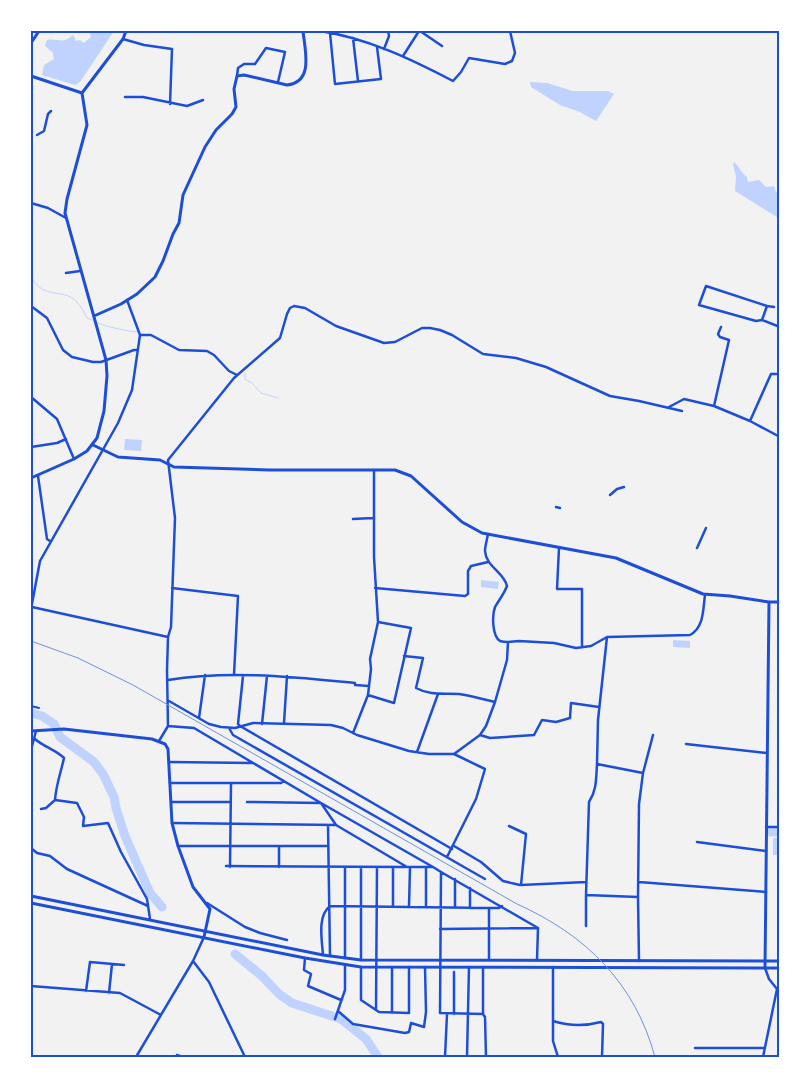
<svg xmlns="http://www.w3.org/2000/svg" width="811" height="1088" viewBox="0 0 811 1088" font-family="Barlow,sans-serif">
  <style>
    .water { fill: #bfd3fe }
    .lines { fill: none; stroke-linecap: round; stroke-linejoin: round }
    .stream { stroke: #bfd3fe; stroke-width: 1 }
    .river { stroke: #bfd3fe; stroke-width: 9 }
    .pedestrian { stroke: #1d4ed8; stroke-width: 2 }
    .minor { stroke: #1d4ed8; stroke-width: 2.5 }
    .tertiary { stroke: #1d4ed8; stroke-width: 3 }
    .rail { stroke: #7290e2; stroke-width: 1 }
    .neatline { fill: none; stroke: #1d4ed8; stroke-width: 2 }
  </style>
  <rect width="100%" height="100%" fill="#f2f2f2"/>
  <!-- water -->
  <path class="water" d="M89,31H112V34L80,82L75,85L42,75L44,65L54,59L53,53L45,46L47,40C59,38 61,45 73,35L75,38V41L80,40L84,43L91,37Z
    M530,82L547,83L573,91H608L614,94L596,121L580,112L560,105L531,87Z
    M734,162C740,167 741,173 747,177L748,182L759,180L766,187L774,186L776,192H780V219L735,191L736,176L733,165Z
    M125,439L142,440L141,451L124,450Z
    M481,580L499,582L498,589L481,587Z
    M673,640L690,641V648L673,647Z
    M773,838H780V855H773Z"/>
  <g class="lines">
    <!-- stream -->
    <path class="stream" d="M31,277C45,301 61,287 76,301C81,306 84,312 87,318L92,320
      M98,323C103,326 131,332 137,332
      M245,373V379L252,383L261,393L278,398"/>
    <!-- river -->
    <path class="river" d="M31,713L42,716L54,724L60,737L94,762L103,774L114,797L116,808L125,836L150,893L162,907
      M771,832H780
      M235,954L262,976L279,994L292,1003L341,1019L366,1039L378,1057"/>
    <!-- pedestrian -->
    <path class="pedestrian" d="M31,706L39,708"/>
    <!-- minor -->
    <path class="minor" d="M303,31H310
      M320,31C367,38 411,59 453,81L461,72L469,58L505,64L512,61L515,53L510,31
      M420,31L442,46
      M330,33L335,84L381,79L377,47
      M353,38L358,81
      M123,39L144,45L172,49L170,104
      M384,49L389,36L388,31
      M403,56L419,31
      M237,76L238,68L244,64H255L266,48L285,52L278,82
      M125,97H143L187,106L203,100
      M37,135L44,131L48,114L51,111
      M31,203L48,208L66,218
      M66,273L80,271
      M127,300L140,335H151L179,350L207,351L214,355L229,371L237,375
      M31,306L47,318L63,350L72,357L93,362H101L134,350H137
      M767,306L774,307
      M762,320L767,306L706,286L699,305L756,321L762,320L780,327
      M31,397L57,419L74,459
      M714,406L729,340L720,337L718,334L721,327
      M669,407L684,399L714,406L750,421L780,437
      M750,421L771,374H778L780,372
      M31,447L57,443L66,439
      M38,476L47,539L50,541
      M610,495L617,489L624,487
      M556,507L560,508
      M353,519L373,518
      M488,534C487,540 485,546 485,551C486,567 504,572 507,586C504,594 499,600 495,607C492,615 492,636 500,641C503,642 506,642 508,642
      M559,548L557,589H582V647
      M697,548L706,528
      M172,588L238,596L234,675
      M375,588L465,596L468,594V571L471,566L488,562
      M32,607L168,637
      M31,609L40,561L118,423L132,390L140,335
      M607,637L598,720L597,764L643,773L639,804L638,897L639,961
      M404,656L423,658L416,688C431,696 443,693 459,694C472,696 483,699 495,702
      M243,676L238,724L240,726L452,849
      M168,680C230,670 293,677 355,683V685L369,686
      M368,695L394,703L411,628L378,622
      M169,701L209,724L221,727L235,728L253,723L331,725L343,728L357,735L409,751L429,754H454L480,735L486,726L495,702L507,660L508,642L519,641L554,643L576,648L591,646L607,637L690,635C704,628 703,609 705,595
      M199,718L205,675
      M284,723L287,676
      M262,724L267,676
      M168,726L194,728L321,803L336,825
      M229,728L233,735L485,879
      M353,733L368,695L371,669L370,659L378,622L374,557V470
      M480,735L490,738L534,735L542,720L556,722L570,718L571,703L599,707
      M35,739C44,747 56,750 64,758C61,772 56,785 55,800L46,808L41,809
      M159,741L168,726L167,670L168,637L171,627L175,518L168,460L234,378L280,338L287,314L290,308L294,306L305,308L336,326L384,343L395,342L422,328H430L440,330L452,335L483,354L516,358L546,367L610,396L639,401L682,411
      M686,744L767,753
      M31,750L36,731
      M417,752L438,694
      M169,762L252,763
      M597,764C596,778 597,790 589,802L586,895L638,897
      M643,773L653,735
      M170,783H281L284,781
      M55,800L77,803L84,817L83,826L108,823L121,852L147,899L150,919
      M171,802H230
      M247,802L321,803L433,867
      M172,823L336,825L407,867H433L441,872L538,928L537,960
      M328,825L330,956
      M509,826L526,834L521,885L586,882
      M766,827H780
      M697,842L766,851
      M178,846H328
      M279,846V867
      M454,846L481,862L503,881L520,885
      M31,848L37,853L50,856L67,869L148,906
      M447,857L476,799L485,769L454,754
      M226,866L405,867
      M230,867L231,783
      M441,872L440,1013L483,1014L485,1017L486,1057
      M455,879V907
      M639,882L766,892
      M207,903L245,927L260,933L287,940
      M393,906V867
      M409,907L410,867
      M426,907V868
      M470,908V888
      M586,926V895
      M440,929L538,928
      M323,955C322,940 317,916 330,906L489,908H499L502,906
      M305,958L304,970L311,974L308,986L341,1000
      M345,958V867
      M489,959V908
      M361,960V867
      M193,961L209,982L245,1057
      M361,967V1000L379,1012L409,1013V967
      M392,967V1013
      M553,967V1041L558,1057
      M31,986L120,993L161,1015
      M86,991L90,962L124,965
      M109,993L112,964
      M376,1010L377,867
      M338,1011L353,1024L405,1033L409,1032L411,1023L424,1027L426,1012L425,967
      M454,1014V972
      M483,1014V967
      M335,1019L345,990V965
      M553,1021C569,1026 586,1026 601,1022L603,1024L602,1057
      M695,1048H765
      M136,1057L193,961L204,937
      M177,1057V1055L183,1057
      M445,1057L447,1014
      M467,1057L469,967
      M763,1057L777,989L769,979L765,968"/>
    <!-- tertiary -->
    <path class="tertiary" d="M31,43L39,31
      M31,76L82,93
      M94,316L121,304L137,294L155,277L163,261L173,234L179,223L183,195L205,147L216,130L232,114L236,107L234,89L237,76L244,75L287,85C314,82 305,51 303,31
      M93,445L118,457L160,460L174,467L269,470H395L411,476L462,522L482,533L616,558L703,594L730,596L769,602H780
      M31,478L74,459L87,451L97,438L104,411L107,376L106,360L65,213L67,199L87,125L82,93L123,39L126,31
      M31,731L64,729L152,739L165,744L168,749L172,823L178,846L193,887L210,909L204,937
      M31,896L323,955L361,960L780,961
      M31,903L305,958L361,967L780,968
      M765,968L769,602"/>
    <!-- rail -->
    <path class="rail" d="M31,641L78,658L133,685L517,904C586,935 635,983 655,1057"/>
  </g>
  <!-- border -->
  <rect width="811" height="1088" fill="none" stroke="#ffffff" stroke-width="65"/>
  <rect x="32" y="32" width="746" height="1024" class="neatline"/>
</svg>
